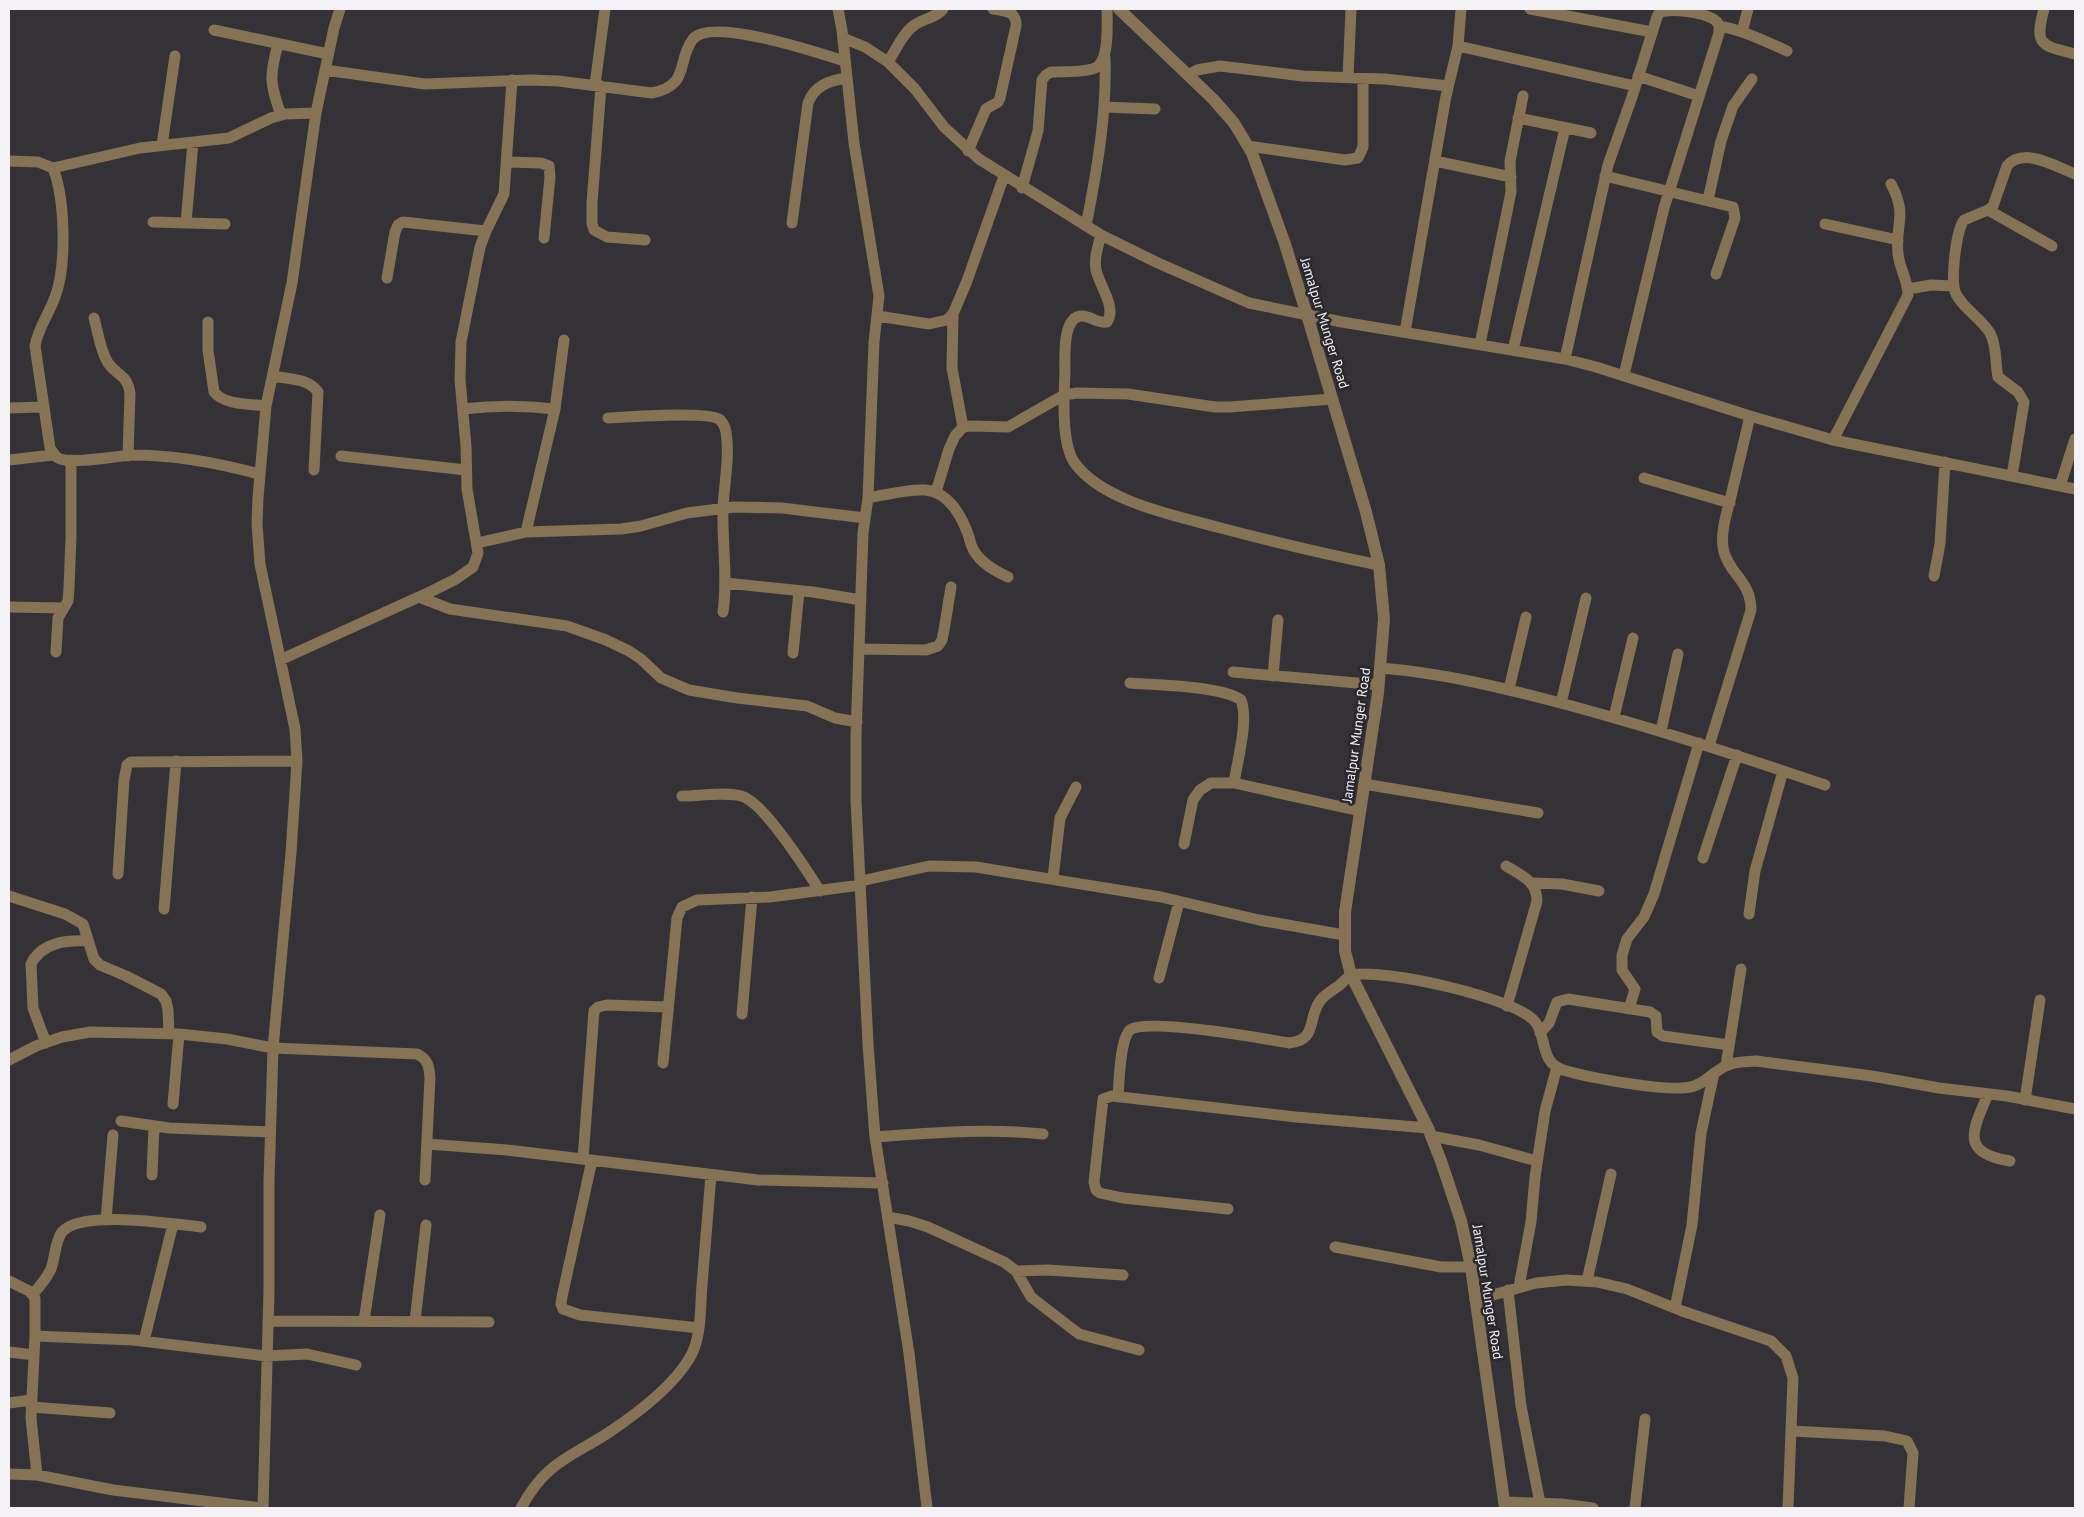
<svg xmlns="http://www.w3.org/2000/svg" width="2084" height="1517" viewBox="0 0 2084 1517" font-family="'PT Sans',sans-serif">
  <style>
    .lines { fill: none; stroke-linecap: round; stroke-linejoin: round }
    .minor { stroke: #867254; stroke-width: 11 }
    .tertiary { stroke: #867254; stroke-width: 12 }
    .labels { text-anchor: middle; stroke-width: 5; stroke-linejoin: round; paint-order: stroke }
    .street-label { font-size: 14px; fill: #f4f2f6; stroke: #2a282d }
  </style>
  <rect width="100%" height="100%" fill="#343237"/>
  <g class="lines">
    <!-- minor -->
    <path class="minor" d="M838,9L842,30L854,143L879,296L874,342L868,498L863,533L856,736V800L868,1044L875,1137L909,1353L927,1508
      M1530,9L1652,32
      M2044,9C2034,46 2041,45 2075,54
      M1719,26C1743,30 1765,41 1787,51
      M214,30L328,54
      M1742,32L1748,9
      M843,38L865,47L888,62L915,89L944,127L979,159L1101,235L1158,263L1249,303L1342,322L1565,359L1596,367L1750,416L1833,440L2075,489
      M278,44C269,76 270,84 281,115
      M1458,46L1635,86
      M888,62C896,50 903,32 916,24C925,18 936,18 943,9
      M325,70L425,84L531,80L558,81L652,93C691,85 676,61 693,39C711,17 819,53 844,61
      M1188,75L1197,70L1220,66L1303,76L1385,79L1448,86
      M1638,76L1699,96
      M1348,78L1351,9
      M595,85L605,9
      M601,86L592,203V223L594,230L607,237L645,240
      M1104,107L1155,109
      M1518,118L1591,133
      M162,145L175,56
      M1248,146L1345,160L1358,158L1363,147V79
      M968,151L986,109L998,102L1000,98L1016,26C1017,11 1005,11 993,9
      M9,161L38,162L53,168C65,198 67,266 55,297C49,314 38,328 35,346L50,448C53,453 55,457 60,459C77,464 115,456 133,455C176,455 218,463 259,474
      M1435,161L1511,177
      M508,162L541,163L549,166L550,177L544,238
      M53,168L140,148L229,138L271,118L285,114L316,113
      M1605,176L1733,207L1735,218L1716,274
      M1022,188L1038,131L1042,80L1046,75L1051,72C1063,71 1084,73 1095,68C1110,62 1107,23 1107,9
      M1708,200L1721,141L1733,106L1752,79
      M1988,210L2052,246
      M153,222L225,224
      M186,223L193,142
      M792,223L808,103C815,85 829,81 846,78
      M1825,224L1898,240
      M1086,226C1097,170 1107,114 1105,57
      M1101,235C1098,247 1094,257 1096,270C1099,285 1117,307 1107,322C1098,324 1091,316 1082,316C1062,316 1065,358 1065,372C1064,395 1061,442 1074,462C1101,501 1173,515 1217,527C1270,541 1324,554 1379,565
      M387,278L395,232L398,225L403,222L486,231
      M1908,289L1931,285L1954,286
      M953,314L952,368L963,427
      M878,316L929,324L947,320L953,314L967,281L1004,176
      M94,318C98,332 100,350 108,363C117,376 127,374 130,393L128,456
      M208,322V350L214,392C224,405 250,404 266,406
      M1405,332L1446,96L1458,46L1461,9
      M1480,344L1511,192L1510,161L1523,96
      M1513,350L1565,128
      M1565,359L1608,165L1632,97L1657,17L1659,13C1670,7 1709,13 1717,22C1720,25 1719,29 1719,33L1664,208L1624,375
      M273,376C287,379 309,378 318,392L314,470
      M9,408L44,407
      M463,409C496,405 522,405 555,409
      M608,418C627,417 705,411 719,419C723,422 725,427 726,432C730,457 724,483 723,509C722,543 728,578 723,612
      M1833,440L1908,295C1908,280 1899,268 1898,253C1895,223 1908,216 1891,184
      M341,456L466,470
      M9,460L53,455
      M2012,476L2024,402L2018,392L1998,377C1995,363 1997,348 1991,335C1983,319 1964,310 1956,294C1950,281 1956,231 1964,220L1988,210L1993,206L2007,166C2024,146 2056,167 2075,174
      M1644,478L1730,503
      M2060,486L2075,439
      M936,492L949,449L955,436L963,427L971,426L1008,427L1064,395L1077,393L1128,394L1215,407H1230L1332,399
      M868,498C885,495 907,489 925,490C948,492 961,515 968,534C970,539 970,544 973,549C980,563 995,571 1008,577
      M526,532L555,409L564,340
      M477,543L526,532L621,529L641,526L687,513L734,507L782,508L865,518
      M1934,576L1940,544L1945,462
      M726,583L813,592L861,600
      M419,597L450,609L567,626L606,640L629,651L641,659L661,678L689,690L737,698L807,706L835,718L857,722
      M9,607L63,608
      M860,649L926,650L938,646L942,640L944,630L951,587
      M56,652L58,618L68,601L69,588L71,538V460
      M793,653L799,591
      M280,660L432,591L456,579L473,567L478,553L467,489L466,446L460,380L461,342L480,247L486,231L504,194L512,80
      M1381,668C1440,673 1491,685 1549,700C1642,724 1734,754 1825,785
      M1233,672L1379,685
      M1273,676L1278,620
      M1130,683C1156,685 1222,686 1241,700C1249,720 1237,762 1234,783
      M1509,689L1526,617
      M1561,703L1586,598
      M1614,717L1633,638
      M1661,731L1678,654
      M1709,746L1751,610C1751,581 1730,575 1724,552C1719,533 1728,510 1732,492C1738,466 1744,441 1750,416
      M1364,784L1538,813
      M682,796C698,796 730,791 744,797C766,806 806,869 820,891
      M1184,844L1193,800L1200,790L1211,783H1234L1360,811
      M1703,858L1737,755
      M1506,866C1521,875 1537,881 1537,901L1507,1006
      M118,874L124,780L127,765L131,762L297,761
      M1053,878L1060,818L1076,787
      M861,881L929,866L976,867L1161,897L1259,920L1344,935
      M1533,883L1562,884L1599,891
      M9,896L65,914L83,924L94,959L100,965L126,976L161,994L166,1001L168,1010L169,1034
      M164,909L176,761
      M1749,914L1755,871L1783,771
      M1159,978L1179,902
      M1629,1009L1635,989L1622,970V955L1627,939L1644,917L1654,894L1699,743
      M742,1014L752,897
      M1540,1033L1549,1023L1557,1002L1568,999L1650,1012L1656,1016L1657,1032L1663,1036L1729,1045
      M46,1043L33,1008L31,964C42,942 67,940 88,941
      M9,1060L36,1046L62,1037L90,1032L179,1034L227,1039L273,1048L417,1054C428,1059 429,1066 430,1078L425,1180
      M663,1063L677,918L682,907L697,900L770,897L861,885
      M1726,1066L1741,969
      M1988,1094C1973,1130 1959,1153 2010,1161
      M1118,1097C1119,1083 1120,1039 1130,1030C1144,1017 1266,1039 1289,1043C1318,1040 1307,1019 1320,1001C1325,994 1333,990 1340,985C1343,982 1348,976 1352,975C1381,968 1520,998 1536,1023C1547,1039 1540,1062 1563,1070C1587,1077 1673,1094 1694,1086C1707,1082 1714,1071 1726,1066C1735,1061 1746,1062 1756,1061L1872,1076L1939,1088L2007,1096L2075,1109
      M2025,1100L2040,1000
      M173,1104L179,1034
      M121,1121L169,1128L270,1132
      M1431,1136L1479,1145L1537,1161
      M875,1137C931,1133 987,1128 1043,1134
      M427,1144L507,1150L758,1180L883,1183
      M583,1159L594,1011L598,1007L607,1005L668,1007
      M592,1160L562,1297L561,1304L563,1309L580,1315L699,1328
      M152,1175L154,1126
      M1228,1209L1123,1198L1100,1193L1096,1190L1094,1182L1103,1099L1112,1096L1296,1117L1428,1128
      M888,1217L909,1221L928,1227L1004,1262L1016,1271L1031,1297L1079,1334L1139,1350
      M106,1220L113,1135
      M1335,1247L1441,1267H1471
      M1016,1271L1048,1270L1123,1275
      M9,1281L29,1291L35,1298V1336L31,1418L37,1475
      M1587,1281L1611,1174
      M1519,1287L1531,1222L1535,1177L1545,1111L1557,1067
      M1508,1290L1521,1406L1540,1503
      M33,1294C40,1286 47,1278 51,1269C55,1258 55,1241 62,1232C81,1209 172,1224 201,1227
      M1475,1300L1536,1283L1566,1280L1597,1282L1627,1289L1682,1311L1771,1341L1786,1356L1793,1378L1788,1508
      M1675,1308L1692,1225L1701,1133L1714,1073
      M268,1321L489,1322
      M364,1321L380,1215
      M415,1321L426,1225
      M35,1336L133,1340L266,1356L307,1354L356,1365
      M144,1341L173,1224
      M9,1352L34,1355
      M9,1403L31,1400
      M31,1407L110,1413
      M1792,1431L1885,1436L1907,1441L1913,1453L1909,1508
      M9,1474L37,1475L113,1490L261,1508
      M1504,1502L1561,1504L1593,1508
      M263,1508L269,1291V1182L273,1048L291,853L297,761L295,729L260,564L257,524L258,498L266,406L292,283L316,113L334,28L340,9
      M521,1508C545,1463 569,1458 608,1433C635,1415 672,1387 689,1359C702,1339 700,1308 702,1285C705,1248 708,1212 711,1175
      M1635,1508L1645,1419"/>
    <!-- tertiary -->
    <path class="tertiary" d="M1119,9L1213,99L1234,123L1252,153L1284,241L1307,315L1366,512L1379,565L1384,619L1378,693L1345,912V951L1351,975L1428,1128L1441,1161L1461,1221L1471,1267L1505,1508"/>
  </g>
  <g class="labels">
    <!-- street labels -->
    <g class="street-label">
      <text transform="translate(1325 323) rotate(73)" y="5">Jamalpur Munger Road</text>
      <text transform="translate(1356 735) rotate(-82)" y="5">Jamalpur Munger Road</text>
      <text transform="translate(1488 1292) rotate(81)" y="5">Jamalpur Munger Road</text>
    </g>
  </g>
  <!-- border -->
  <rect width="2084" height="1517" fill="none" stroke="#f4f2f6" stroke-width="20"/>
</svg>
